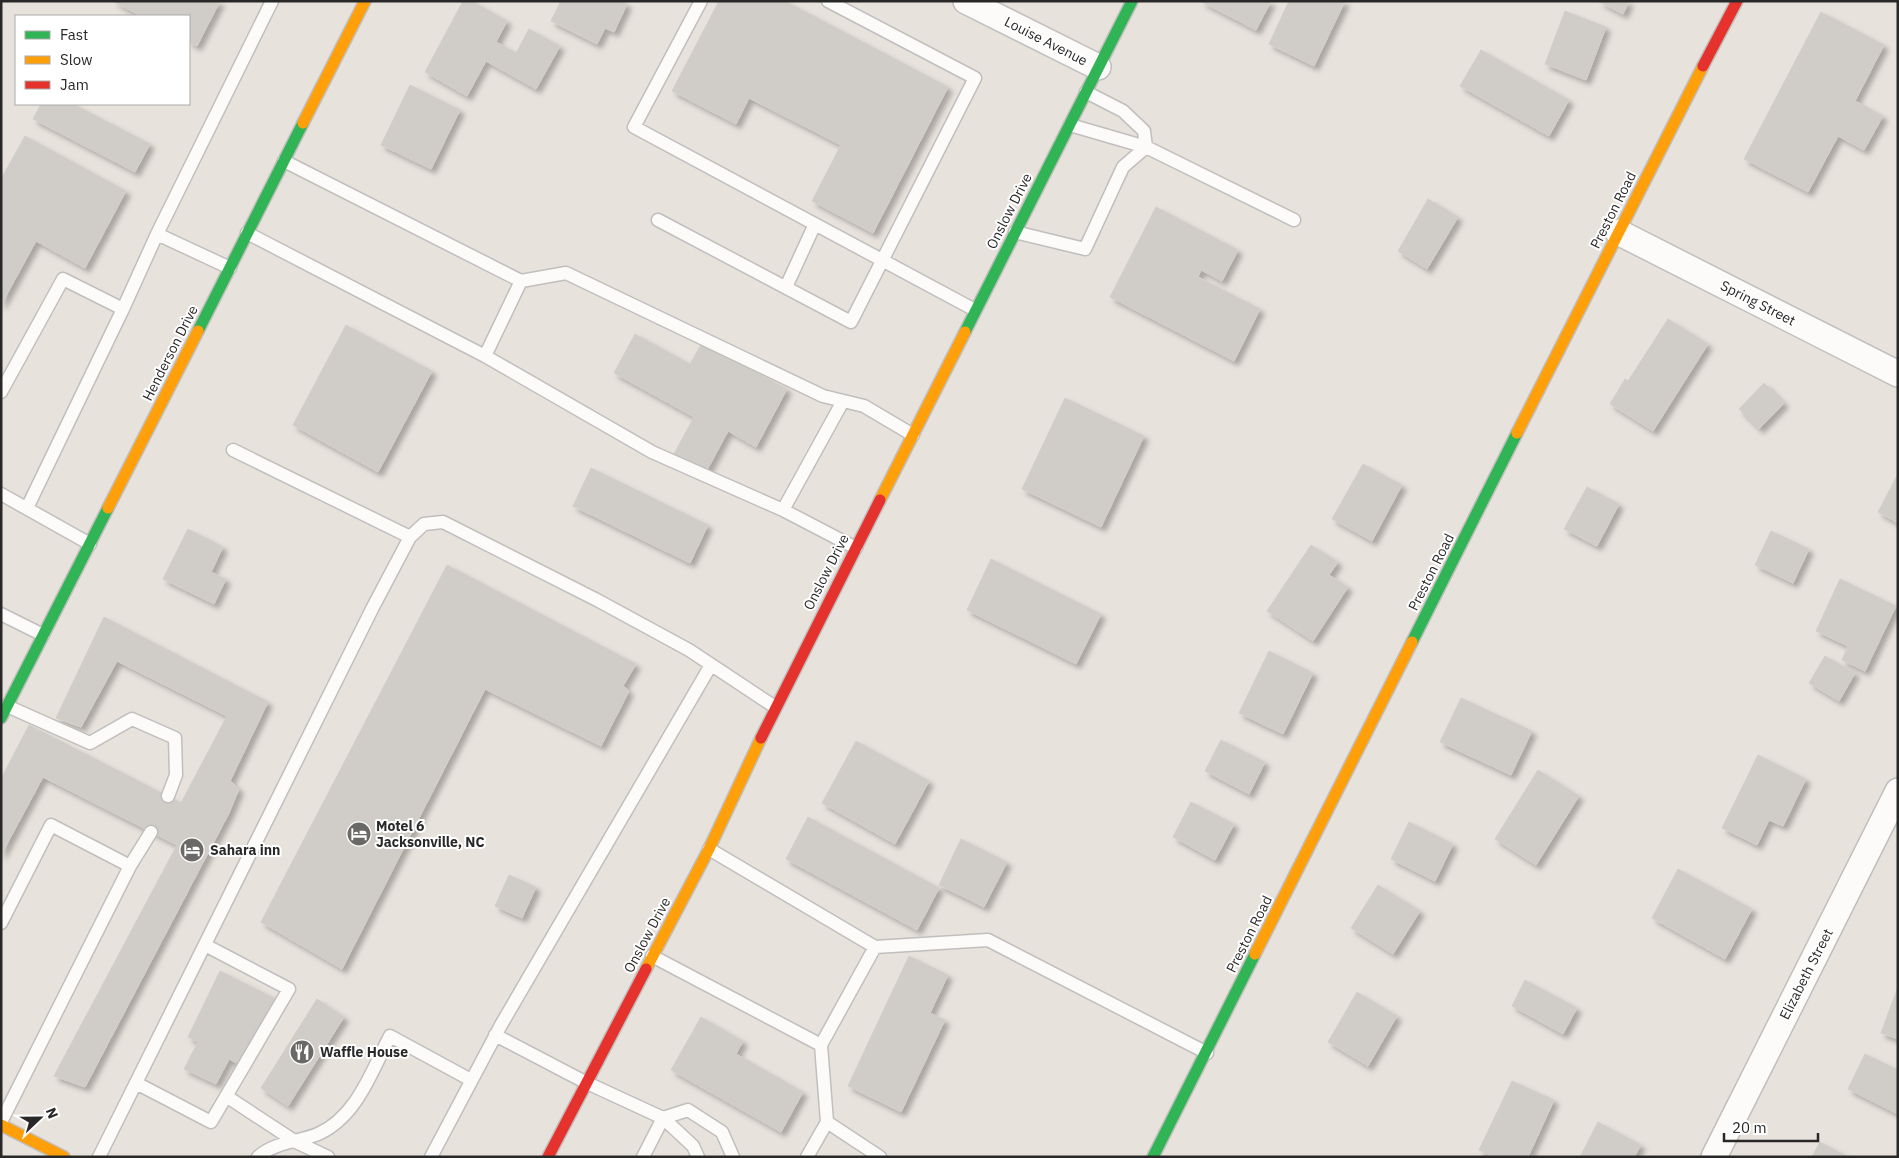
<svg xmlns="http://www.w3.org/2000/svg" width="1899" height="1158" viewBox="0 0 1899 1158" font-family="'IBM Plex Sans',sans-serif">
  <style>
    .building { fill: #d0ccc7; stroke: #d2cec9; filter: url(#shadow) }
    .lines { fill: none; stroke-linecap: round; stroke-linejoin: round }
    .lane-casing { stroke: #c0bfbe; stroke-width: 15 }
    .street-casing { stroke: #c0bfbe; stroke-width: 28 }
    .fast-casing { stroke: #c0bfbe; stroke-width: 14 }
    .slow-casing { stroke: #c0bfbe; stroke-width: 14 }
    .jam-casing { stroke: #c0bfbe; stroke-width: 14 }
    .lane { stroke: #fcfbfa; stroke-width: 12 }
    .street { stroke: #fcfbfa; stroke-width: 25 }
    .fast { stroke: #30b455; stroke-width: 11 }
    .slow { stroke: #ff9f0a; stroke-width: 11 }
    .jam { stroke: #e5322d; stroke-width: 11 }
    .labels { text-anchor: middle; stroke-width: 4; stroke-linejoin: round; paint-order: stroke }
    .street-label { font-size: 14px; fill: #282828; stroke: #fff }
    .poi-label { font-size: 14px; font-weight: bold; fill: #282828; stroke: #fff; text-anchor: start }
  </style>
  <defs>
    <filter id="shadow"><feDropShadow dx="4.5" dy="4.5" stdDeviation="2.5" flood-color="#0004"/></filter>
  </defs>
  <rect width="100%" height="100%" fill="#e8e2dc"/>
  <!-- building -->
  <path class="building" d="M113,1H220L197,46L189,42V16H141Z
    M463,1H472L507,21L496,42L516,53L529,29L560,46L536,89L486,61L467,96L425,72Z
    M561,1H621L627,4L614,32L605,28L597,44L551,21Z
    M719,1H785L948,87L873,233L812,201L841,145L749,98L736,124L672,91Z
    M1200,1H1271L1256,30Z
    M1289,1H1345L1314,66L1269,44Z
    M1598,1H1629L1623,14Z
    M1565,11L1606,27L1586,80L1545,64Z
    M1821,12L1884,45L1855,101L1883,116L1864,150L1838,136L1808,192L1744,159Z
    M1481,50L1569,100L1549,136L1460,86Z
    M410,85L460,110L431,169L381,145Z
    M41,104H73L150,144L135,172L33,119Z
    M25,136L126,191L85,268L36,241L1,305V179Z
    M1428,199L1458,217L1427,269L1398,251Z
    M1156,207L1238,250L1222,281L1201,270L1198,277L1260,309L1234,361L1110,297Z
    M1668,319L1708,344L1653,431L1610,404L1625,379L1628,381Z
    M346,325L432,371L378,472L293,425Z
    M635,334L690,364L702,343L787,389L756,447L728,431L706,472L674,454L694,417L614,373Z
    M1764,383L1784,403L1759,429L1739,409Z
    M1065,398L1144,436L1101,527L1022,489Z
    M1363,464L1402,485L1372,541L1332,519Z
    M591,468L708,525L690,563L573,506Z
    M1898,474V523L1878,512Z
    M1587,487L1619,504L1597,546L1564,529Z
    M188,529L223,547L211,572L226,579L214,604L163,579Z
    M1771,531L1809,549L1793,583L1755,565Z
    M1311,545L1338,562L1329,575L1348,587L1313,641L1267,611Z
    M991,559L1101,614L1076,664L967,610Z
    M447,565L636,664L623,686L629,691L601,746L485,689L342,969L261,922Z
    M1840,579L1896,606L1865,671L1842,660L1848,646L1816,631Z
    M104,617L268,702L230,781L239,789L229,813L85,1087L54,1076L177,845L43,777L1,855V779L29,725L181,803L227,716L117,661L81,727L56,718Z
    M1269,651L1313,673L1283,734L1239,713Z
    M1825,656L1855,673L1839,701L1809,683Z
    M1461,698L1532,731L1511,775L1440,742Z
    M1221,740L1265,762L1249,794L1205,771Z
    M856,741L929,781L895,844L822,803Z
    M1758,755L1806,779L1783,826L1769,820L1757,845L1722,828Z
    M1538,770L1579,796L1536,865L1495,839Z
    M1191,802L1234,824L1215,860L1173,837Z
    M808,817L939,888L917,930L786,859Z
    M1409,822L1453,844L1435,881L1391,859Z
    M961,839L1007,862L984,907L939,885Z
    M1678,869L1752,909L1725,959L1652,918Z
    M509,875L536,887L522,918L495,906Z
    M1378,885L1420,911L1393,954L1351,928Z
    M909,956L948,975L930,1013L945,1020L901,1112L848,1086Z
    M220,971L274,998L241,1065L229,1059L216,1084L184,1069L198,1042L188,1037Z
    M1525,980L1577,1008L1563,1034L1512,1006Z
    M1898,987V1039L1881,1033Z
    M1357,992L1397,1016L1368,1066L1328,1042Z
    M317,999L344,1017L288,1106L261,1088Z
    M701,1017L743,1041L736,1054L803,1092L781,1132L671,1070Z
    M1865,1054L1898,1070V1114L1848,1089Z
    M1512,1081L1554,1100L1528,1157H1494L1479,1150Z
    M1598,1122L1641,1145L1634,1157H1580Z
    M1820,1142L1848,1157H1812Z"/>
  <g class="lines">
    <defs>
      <path id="lane" d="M701,1L634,127L975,310
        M1070,125L1146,147L1144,131L1123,111L1086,92
        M284,161L521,281L566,273L823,396L864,406L913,435
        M658,220L851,322L975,78L828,1
        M1015,232L1085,249L1123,167L1146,147L1294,220
        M247,233L485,356L652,452L783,510L856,548
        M157,234L272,1
        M786,287L815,224
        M123,309L157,234L230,268
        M485,356L521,281
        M1,392L63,279L123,309L27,508
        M233,450L410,537
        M1,494L90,544
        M783,510L843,401
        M1,614L43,635
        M7,706L90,743L132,719L175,738L176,775L168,796
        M709,849L875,947L821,1045
        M130,866L151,832
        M1,923L51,825L130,866L1,1122
        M875,947L988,940L1207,1053
        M652,956L821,1045L827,1122L807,1157
        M495,1035L585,1082L663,1118L643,1157
        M136,1083L211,1122L289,989L205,945
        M226,1096L296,1142L328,1157
        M827,1122L880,1157
        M99,1157L373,607L410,537L424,524L443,522L597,600L689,650L775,707
        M258,1157C274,1142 299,1142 318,1134C357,1117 372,1070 390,1036L471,1080
        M431,1157L501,1025L711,665
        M698,1157L693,1146L663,1118L688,1110L722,1132L733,1157"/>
      <path id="street" d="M966,1L1098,67
        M1618,232L1898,374
        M1714,1157L1898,791"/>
      <path id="fast" d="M198,331L303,123
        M965,332L1132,1
        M1412,642L1517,433
        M1,718L108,508
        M1153,1157L1255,954"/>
      <path id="slow" d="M303,123L365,1
        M1517,433L1703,66
        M880,500L965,332
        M108,508L198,331
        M1255,954L1412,642
        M646,969L709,849L761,738
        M1,1125L64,1157"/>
      <path id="jam" d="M1703,66L1737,1
        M761,738L880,500
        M548,1157L646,969"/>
    </defs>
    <!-- lane casing -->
    <use href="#lane" class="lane-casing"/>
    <!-- street casing -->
    <use href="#street" class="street-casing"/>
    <!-- fast casing -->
    <use href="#fast" class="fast-casing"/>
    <!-- slow casing -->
    <use href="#slow" class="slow-casing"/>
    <!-- jam casing -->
    <use href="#jam" class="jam-casing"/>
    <!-- lane -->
    <use href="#lane" class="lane"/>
    <!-- street -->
    <use href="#street" class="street"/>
    <!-- fast -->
    <use href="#fast" class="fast"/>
    <!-- slow -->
    <use href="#slow" class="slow"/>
    <!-- jam -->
    <use href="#jam" class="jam"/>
  </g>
  <!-- icons -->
  <defs>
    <symbol id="hotel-disc" viewBox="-11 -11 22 22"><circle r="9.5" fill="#6b6967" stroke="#fff"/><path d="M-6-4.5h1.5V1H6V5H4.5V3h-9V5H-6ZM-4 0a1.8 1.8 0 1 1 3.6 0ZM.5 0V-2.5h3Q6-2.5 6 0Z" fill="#fff"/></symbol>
    <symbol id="restaurant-disc" viewBox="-11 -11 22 22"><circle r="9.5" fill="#6b6967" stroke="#fff"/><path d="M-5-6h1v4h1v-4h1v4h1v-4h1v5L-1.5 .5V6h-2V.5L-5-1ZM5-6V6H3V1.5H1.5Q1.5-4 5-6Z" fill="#fff"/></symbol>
  </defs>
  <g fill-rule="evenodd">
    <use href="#hotel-disc" x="345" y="820" width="28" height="28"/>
    <use href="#hotel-disc" x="178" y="836" width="28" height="28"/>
    <use href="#restaurant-disc" x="288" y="1038" width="28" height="28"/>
  </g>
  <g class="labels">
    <!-- street labels -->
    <g class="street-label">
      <text transform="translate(1046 41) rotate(27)" y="5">Louise Avenue</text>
      <text transform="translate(1613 210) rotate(-63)" y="5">Preston Road</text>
      <text transform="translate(1009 211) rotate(-63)" y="5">Onslow Drive</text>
      <text transform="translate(1758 303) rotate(27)" y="5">Spring Street</text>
      <text transform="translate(170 353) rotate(-63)" y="5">Henderson Drive</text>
      <text transform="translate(826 572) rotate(-63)" y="5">Onslow Drive</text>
      <text transform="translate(1431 572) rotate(-63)" y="5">Preston Road</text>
      <text transform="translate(1249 934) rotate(-63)" y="5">Preston Road</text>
      <text transform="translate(647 935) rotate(-62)" y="5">Onslow Drive</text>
      <text transform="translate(1806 974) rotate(-63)" y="5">Elizabeth Street</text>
    </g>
    <!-- poi labels -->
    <g class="poi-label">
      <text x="376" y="831">Motel 6<tspan x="376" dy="16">Jacksonville, NC</tspan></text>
      <text x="210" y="855">Sahara inn</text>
      <text x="320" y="1057">Waffle House</text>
    </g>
  </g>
  <!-- border -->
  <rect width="1899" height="1158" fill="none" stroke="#282828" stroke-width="5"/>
  <!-- legend -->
  <rect x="15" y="15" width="175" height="90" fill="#ffffff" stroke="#a9a9a9"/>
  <rect x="25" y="31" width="25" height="8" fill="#30b455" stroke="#a9a9a9"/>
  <text x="60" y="40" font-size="15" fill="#282828">Fast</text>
  <rect x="25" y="56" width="25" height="8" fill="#ff9f0a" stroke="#a9a9a9"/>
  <text x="60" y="65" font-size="15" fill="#282828">Slow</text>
  <rect x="25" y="81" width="25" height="8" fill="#e5322d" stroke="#a9a9a9"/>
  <text x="60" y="90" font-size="15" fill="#282828">Jam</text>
  <!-- north arrow -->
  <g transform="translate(40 1118) rotate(68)" stroke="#ffffff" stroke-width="4" paint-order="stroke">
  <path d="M0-4L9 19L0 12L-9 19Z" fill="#282828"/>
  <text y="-8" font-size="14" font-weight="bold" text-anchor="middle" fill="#282828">N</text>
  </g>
  <!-- scale -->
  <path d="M1724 1133v8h94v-8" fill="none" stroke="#282828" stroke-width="2.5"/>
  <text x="1732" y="1133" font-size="15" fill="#282828" stroke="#ffffff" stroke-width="4" paint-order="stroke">20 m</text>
</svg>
